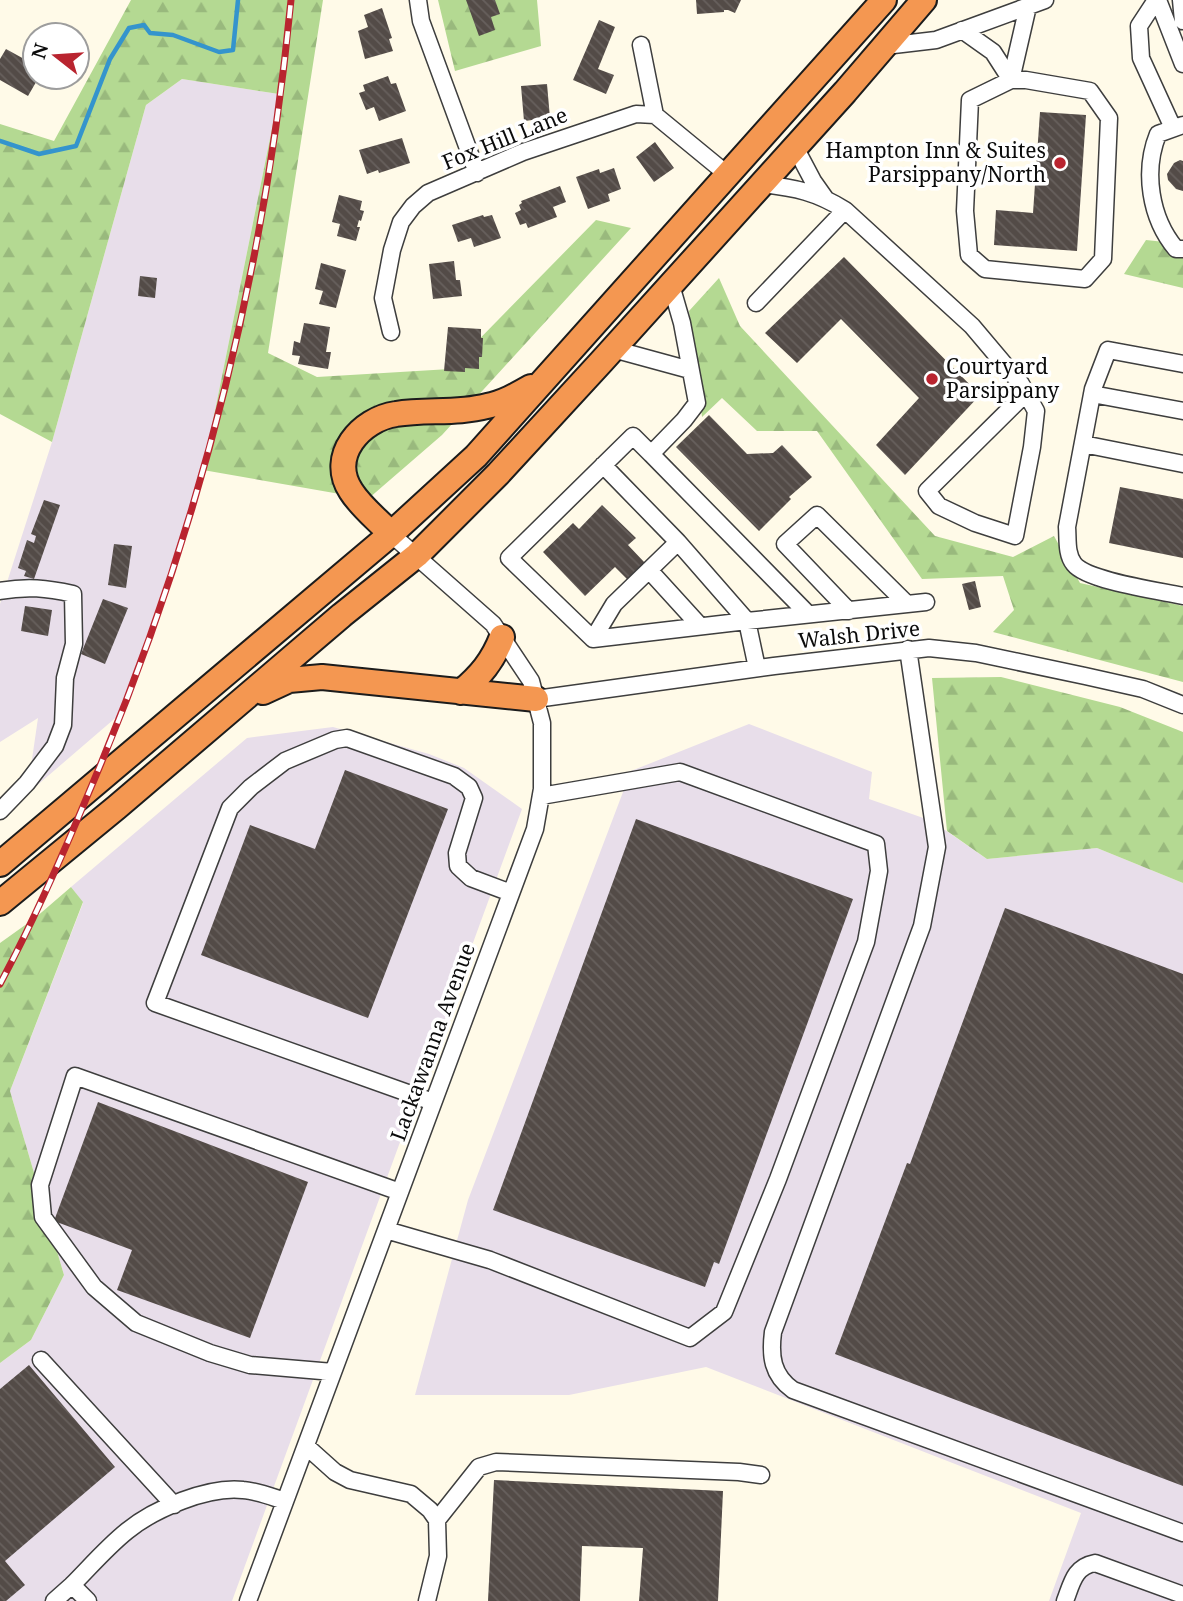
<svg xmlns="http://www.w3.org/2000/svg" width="1183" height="1601" viewBox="0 0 1183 1601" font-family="'Noto Serif',serif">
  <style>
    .industrial { fill: #e8deea }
    .forest { fill: url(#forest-firs) }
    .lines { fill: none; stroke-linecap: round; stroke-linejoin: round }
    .stream { stroke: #3494cd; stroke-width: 4.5 }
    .building { fill: url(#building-back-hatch) }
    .minor-casing { stroke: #3e3e3e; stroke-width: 19 }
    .highway-casing { stroke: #1c1c1c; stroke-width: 28 }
    .minor { stroke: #fff; stroke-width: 16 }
    .highway { stroke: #f49751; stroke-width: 24 }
    .rail-casing { stroke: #b9242f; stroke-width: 7 }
    .rail { stroke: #fff; stroke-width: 4.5; stroke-dasharray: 13; stroke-linecap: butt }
    .poi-dot { fill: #b9242f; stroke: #fff; stroke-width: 2.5 }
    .labels { text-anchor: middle; stroke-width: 7; stroke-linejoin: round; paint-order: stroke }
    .street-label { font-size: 21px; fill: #0b0b0b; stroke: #fff }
    .poi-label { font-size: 21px; fill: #0b0b0b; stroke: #fff; text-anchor: end }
  </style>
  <defs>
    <pattern id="forest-firs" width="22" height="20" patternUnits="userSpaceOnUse" patternTransform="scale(1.75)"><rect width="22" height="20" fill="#b4d992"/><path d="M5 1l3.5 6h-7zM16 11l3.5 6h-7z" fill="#99b97d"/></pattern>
    <pattern id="building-back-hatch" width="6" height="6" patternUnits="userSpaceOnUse" patternTransform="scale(1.75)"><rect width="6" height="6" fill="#534b47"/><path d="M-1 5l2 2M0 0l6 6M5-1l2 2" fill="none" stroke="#67605d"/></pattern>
  </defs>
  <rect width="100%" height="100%" fill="#fffae8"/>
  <!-- industrial -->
  <path class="industrial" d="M182,79L279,94L203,470L120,714L27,794L38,718L0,742V604L52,442L146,105Z
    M749,724L872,772L869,799L932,821L987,859L1097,848L1183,883V1601H1049L1081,1513L706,1367L569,1395H415L468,1200L631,771Z
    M333,727L429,754L464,768L522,809L232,1601H0V1363L31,1340L64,1275L10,1091L83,903L71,887L247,738Z"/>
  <!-- forest -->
  <path class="forest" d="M131,0H323L268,353L317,377L450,369L596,220L631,228L442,435L361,505L357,497L203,470L279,94L182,79L146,105L52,442L0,414V124L54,141Z
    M438,0H537L541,46L455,71Z
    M1146,240L1183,244V288L1124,274Z
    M719,278L740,326L935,536L1013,557L1054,536L1080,583L1183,606V682L993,632L1014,610L1003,576L922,579L817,431H757L722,398L702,417L689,311Z
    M1001,677L1120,707L1183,732V883L1097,848L987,859L947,831L932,678Z
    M71,887L83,902L10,1091L64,1275L31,1340L0,1363V943L35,918Z"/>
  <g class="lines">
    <!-- stream -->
    <path class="stream" d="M0,141L39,154L76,146L110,59L129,28L144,25L150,33L173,35L219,52L233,50L238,0"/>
  </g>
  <!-- building -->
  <path class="building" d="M466,0H495L500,14L491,17L495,30L479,36Z
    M696,0H741L735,13L728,10H724V12L697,14Z
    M382,8L392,38L389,39L393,51L365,59L358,31L368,27L364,15Z
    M599,20L615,27L598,69L614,75L606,94L573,80Z
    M6,49L35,65V77H39L28,96L0,80V59Z
    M388,76L391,84L396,83L406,111L379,121L374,107L366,110L359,93L365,91L363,85Z
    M547,84L550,118L524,121L521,86Z
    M1040,112L1086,115L1077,251L994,245L996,210L1033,213Z
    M402,138L410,163L379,173L378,170L367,174L359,150Z
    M655,142L674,168L654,182L636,157Z
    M1180,160L1183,161V191L1176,189L1168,180L1167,174L1174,163Z
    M614,168L621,189L608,194L610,201L588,209L576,177L599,169L600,173Z
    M560,186L566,202L553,207L557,217L528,228L526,223L520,225L515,213L521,210L519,205L522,203L521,201Z
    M339,195L362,201L360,210L364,211L361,221L359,220L357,227H360L356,241L337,236L340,224L332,222Z
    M483,215L484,217L492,215L501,238L474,247L471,238L458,242L452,225Z
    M844,257L980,395L905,475L876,445L919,398L841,319L797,363L765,333Z
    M454,261L456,280H460L462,296L433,299L429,264Z
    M321,263L346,270L336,308L319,304L323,291L315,289Z
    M140,276L157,278L155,298L138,296Z
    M304,323L330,327L326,352H331L328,369L298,364L300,356L292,355L294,341L300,343Z
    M448,327L481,329V338H483L482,357H479V369L465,368V372L444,371Z
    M709,415L747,454L773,453L782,445L812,477L789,497L791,499L759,531L676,447Z
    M1120,487L1183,499V558L1109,543Z
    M44,500L60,505L34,579L24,576L26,571L18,568L27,540L34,543L36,536L31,534Z
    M602,505L636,538L628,545L645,563L628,580L615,567L585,596L543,552L573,523L579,529Z
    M114,544L132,546L126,588L108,585Z
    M975,581L981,607L969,610L962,584Z
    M103,599L128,608L105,664L81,654Z
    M25,606L52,610L48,636L21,631Z
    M345,770L448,809L368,1018L201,955L250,825L315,849Z
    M636,819L853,899L719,1264L714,1262L705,1287L493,1210Z
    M1005,908L1183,974V1486L835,1354L907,1163L910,1164Z
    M98,1102L308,1182L250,1338L117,1290L132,1250L54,1221Z
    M29,1365L115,1467L5,1561L25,1585L6,1601H0V1389Z
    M494,1480L723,1491L718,1601H639L643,1548L582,1546L580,1601H488Z"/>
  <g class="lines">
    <defs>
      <path id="minor" d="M418,0L421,21L477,173
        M1156,0L1139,26L1141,58L1173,128
        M1158,0L1183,64
        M1181,0L1183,21
        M962,30L993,52L1011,80
        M641,45L655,115
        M885,46L936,40L1045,0
        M1011,80H1026L1090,91L1109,118L1103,259L1085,279L985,269L969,255L965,211L970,100L1011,80L1028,6
        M1183,125L1158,134C1143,171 1150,218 1176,249H1183
        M795,147L813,181L825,198
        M762,184C796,188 816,192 845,210L972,326L1021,384L1036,411L1032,447L1015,536L975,523L939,506L927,491L1026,393
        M671,285L682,323L697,403L684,420L651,454L633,436L509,558L593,639L747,621L757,668
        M756,303L845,210
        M391,332L383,298L392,250L401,222L413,206L428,193L523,152L636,114L655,115L728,175
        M613,349L690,370
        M1183,364L1108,350L1093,389L1067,527C1068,539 1066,554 1074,564C1087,581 1160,591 1183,596
        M1092,394L1183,411
        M1083,444L1183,464
        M651,454L808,614
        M603,465L678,542L747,621L926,602
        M649,570L700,626
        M0,591C27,586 47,588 73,594L74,644L65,678L63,725L55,746L27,783L0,811
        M849,611L785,544L817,515L907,604
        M593,639L614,604L678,542
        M908,649L937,847L922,926L773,1332C770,1356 772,1375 793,1390L1183,1533
        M536,699L774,666L929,648L976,653L1085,676L1143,689L1183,705
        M433,1102L155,1003L230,808L251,787L285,761L335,740L347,738L454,776L469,787L474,798L457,853L458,866L471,878L511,893
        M386,1230L490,1260L690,1338L724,1312L778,1179L866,942L879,871L876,844L680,772L541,796
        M41,1360L174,1505
        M333,1372L250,1365L210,1353L136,1323L94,1287L43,1217L40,1185L75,1076L400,1192
        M306,1446L335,1472L350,1480L411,1494L430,1510L437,1520L438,1556L427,1601
        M437,1520L479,1467L496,1462L739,1472L761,1475
        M72,1585C90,1567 107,1547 127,1531C154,1509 208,1486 243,1490C257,1491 272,1497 285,1501
        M54,1601L72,1585L88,1601
        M248,1601L535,829L542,789V723L531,681L493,624L391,534
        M1065,1601C1072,1583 1074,1567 1095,1563L1183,1595"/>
      <path id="highway" d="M391,534C378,520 361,507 351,491C328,456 361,419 396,414C426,409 457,414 487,406C503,403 517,395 531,387
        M263,692L289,680L322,677L536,699
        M461,692C480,676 493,661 502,637
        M0,864L391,534L476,456L884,0
        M0,903L117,807L342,615L417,555L498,474L602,361L845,92L924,0"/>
    </defs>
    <!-- minor casing -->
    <use href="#minor" class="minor-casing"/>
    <!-- highway casing -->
    <use href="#highway" class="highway-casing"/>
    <!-- minor -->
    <use href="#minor" class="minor"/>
    <!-- highway -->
    <use href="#highway" class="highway"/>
    <defs>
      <path id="rail" d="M0,984C33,922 62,857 89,792C197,540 265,273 291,0"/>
    </defs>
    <!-- rail casing -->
    <use href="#rail" class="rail-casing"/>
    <!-- rail -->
    <use href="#rail" class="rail"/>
  </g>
  <!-- markers -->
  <g class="poi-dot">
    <circle cx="1060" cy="163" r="7"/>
    <circle cx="932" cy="379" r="7"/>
  </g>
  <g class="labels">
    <!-- street labels -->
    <g class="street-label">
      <text transform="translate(505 139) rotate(-22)" y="7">Fox Hill Lane</text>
      <text transform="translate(859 635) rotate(-6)" y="7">Walsh Drive</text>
      <text transform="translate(433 1042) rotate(-70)" y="7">Lackawanna Avenue</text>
    </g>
    <!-- poi labels -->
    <g class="poi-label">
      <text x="1046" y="158">Hampton Inn &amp; Suites<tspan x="1046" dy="24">Parsippany/North</tspan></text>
      <text x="946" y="374" text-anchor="start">Courtyard<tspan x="946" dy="24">Parsippany</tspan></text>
    </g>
  </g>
  <!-- north arrow -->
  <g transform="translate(56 56) rotate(287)"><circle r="33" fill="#ffffff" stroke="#9d9d9d" stroke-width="2"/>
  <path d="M0-5L12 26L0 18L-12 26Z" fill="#b9242f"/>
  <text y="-10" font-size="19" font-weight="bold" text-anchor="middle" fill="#0b0b0b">N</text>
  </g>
</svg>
